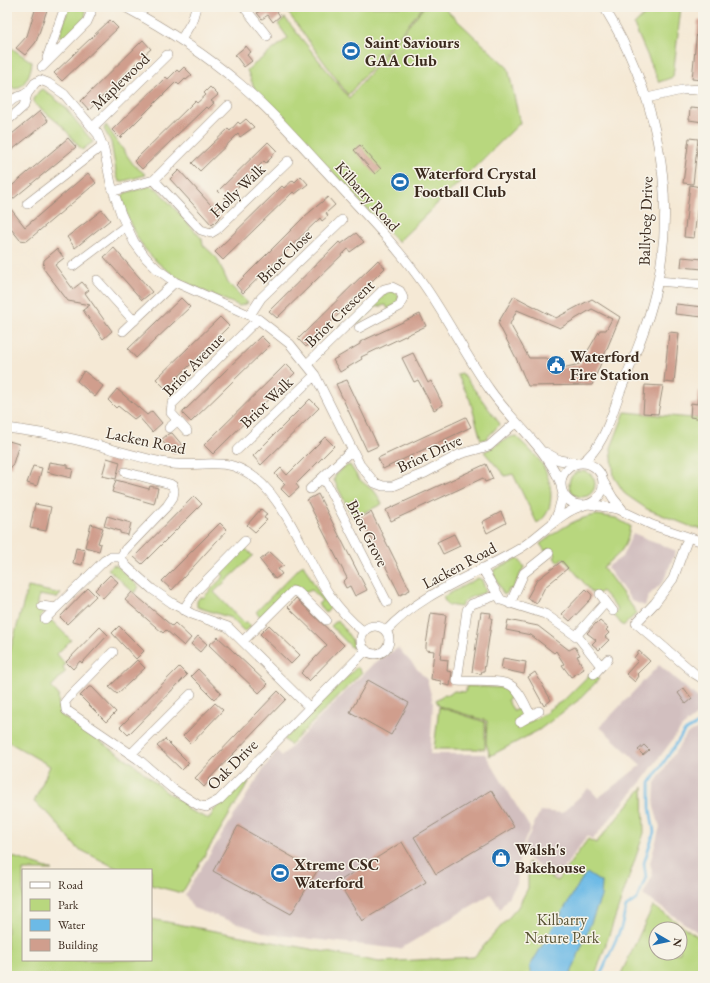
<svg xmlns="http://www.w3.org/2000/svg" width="710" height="983" viewBox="0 0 710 983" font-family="'EB Garamond',serif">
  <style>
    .industrial { fill: #d2bfbf }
    .green { fill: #b8d77e; stroke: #7a804e; fill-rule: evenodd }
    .water { fill: #6cbae6; stroke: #547282 }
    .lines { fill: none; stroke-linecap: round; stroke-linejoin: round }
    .stream { stroke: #6cbae6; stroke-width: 2.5 }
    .building { fill: #d09e8d; fill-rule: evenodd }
    .minor-casing { stroke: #988a7a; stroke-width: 10 }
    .minor { stroke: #fff; stroke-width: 9 }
    .labels { text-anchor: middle; stroke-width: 3; stroke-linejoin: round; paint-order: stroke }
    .poi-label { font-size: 16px; font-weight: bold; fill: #3b2a1e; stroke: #f7f3e8; text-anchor: start }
    .street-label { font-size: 16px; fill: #3b2a1e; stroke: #f7f3e8 }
    .park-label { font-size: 16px; fill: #5a5536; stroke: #f7f3e8 }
  </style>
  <rect width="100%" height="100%" fill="#f7f3e8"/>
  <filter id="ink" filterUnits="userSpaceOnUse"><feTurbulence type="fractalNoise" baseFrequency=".025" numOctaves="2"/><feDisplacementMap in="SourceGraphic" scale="8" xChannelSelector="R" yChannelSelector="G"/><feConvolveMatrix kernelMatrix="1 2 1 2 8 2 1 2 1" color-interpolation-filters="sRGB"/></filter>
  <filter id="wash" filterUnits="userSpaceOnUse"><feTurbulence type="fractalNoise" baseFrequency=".012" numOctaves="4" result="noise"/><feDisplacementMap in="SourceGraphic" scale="16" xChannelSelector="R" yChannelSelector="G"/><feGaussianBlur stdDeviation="0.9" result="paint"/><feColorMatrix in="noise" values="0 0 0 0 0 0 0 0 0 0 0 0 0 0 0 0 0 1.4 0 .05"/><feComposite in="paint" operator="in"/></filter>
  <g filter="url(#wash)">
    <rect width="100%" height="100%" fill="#f5e9d5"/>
    <!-- industrial -->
    <path class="industrial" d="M633,533L676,551L663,582L648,596L645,606L632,601L607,567L622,557Z
      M398,648L427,680L433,702L430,754H485L530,828L520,852L517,884L500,909L491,894L400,949L269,934L193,908L185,894L264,768L277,751L282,756L374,663Z
      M659,665L703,702V710L682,727L645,777L593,839L587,836L556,879L521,853L540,811L562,813L589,788L598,798L641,765L600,727Z
      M703,727V936L643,895L653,875L650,863L660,827L654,807L655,783L687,734Z"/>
    <!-- green -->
    <path class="green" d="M69,7H80L85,10L86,17L66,37H60V34Z
      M284,7H423L348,95Z
      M424,7H443L508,68L520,123L398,242L256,92L247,70L288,38L278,24L285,18L349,98Z
      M653,7H681L673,77L659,82L634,25Z
      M7,45L32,62C31,72 26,86 15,89L7,83Z
      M43,89L64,106L93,142L82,150L62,126L35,104L33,99L40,90Z
      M106,125L133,164L146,175L120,182L117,177L111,142L104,129Z
      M150,186L157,189L202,239L203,245L217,258L228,283L248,303L240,306C194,287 151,273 130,223C127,215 122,205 122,196L125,193Z
      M392,290L399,296L397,304L388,309L386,305L376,307L358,324L356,323L388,291Z
      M462,373L500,424L486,439L481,440L470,400L457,374Z
      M625,412L703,419V529L692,527L647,509L625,494L614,477L611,448Z
      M516,436C523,444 533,452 540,461C552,478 558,511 537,523L513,474L505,476L484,452C494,447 506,437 516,436Z
      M350,465L359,479L376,493L382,504L353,518L334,480C335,473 343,467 350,465Z
      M569 484a13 13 0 1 1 26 0a13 13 0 1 1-26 0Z
      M598,515L616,518L630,526C627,548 620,554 603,567L637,613L623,626L613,614L618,609L602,591L595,596L563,558L557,562L554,557L556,555L550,548L545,551L540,544C558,531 575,517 598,515Z
      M246,549L253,556L214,592L244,623L246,621L251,626L245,632L231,618L197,607V601L201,596L203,598L224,576L220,571L242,550Z
      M518,558L524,567L512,590L509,589L507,593L504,595L493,574L494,570Z
      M303,564L319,593L330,608L326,613L318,604L322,601L312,590L304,593L294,584L261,617L256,612Z
      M113,565L117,566L139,587L134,593L108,569Z
      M478,578L482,580L486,592C477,596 465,596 461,607L447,605L443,597Z
      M28,587L61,594L57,598L39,595L37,610L44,612L40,617L46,624L51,620L71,640L57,654L65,664L63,668L66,671L51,687L58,694L59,710L63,717L134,764L166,792L187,805L186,809L209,819L215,809L245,779L249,782L182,893L151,885V870H120L77,848L50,815L34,802L50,766L7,741V662Z
      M338,620L352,640L353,649L331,626Z
      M357,667L362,672L290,745L284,739Z
      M590,674L595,678L599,679L580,699L539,730L490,756L486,743L487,721L439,706L436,700L445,694L449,695L454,691L465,692L467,686L507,688L514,696L507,700L514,711L520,708L522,713L517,719L522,726L548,712V710L564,700Z
      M439,707L485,722V749H434Z
      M643,787L644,833L595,976H7V855L53,870H23V960H151V919L379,962L474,957L518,907L528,888V862L557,881L588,839L596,843Z
      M653,906L703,940V976H620ZM656,929H680V953H656Z"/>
    <!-- water -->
    <path class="water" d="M587,873L602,883L601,897L570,976H537L530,972V966L583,877Z"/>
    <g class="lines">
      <!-- stream -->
      <path class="stream" d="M600,976L621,928L626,907L637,899L646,877L644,863L654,832L650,808V783L684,732L703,721"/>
    </g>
    <g id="blocks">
      <!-- building -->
      <path class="building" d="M36,7H48L36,42L25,55L16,48L27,36Z
        M265,7H274L280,16L273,22L268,15L262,19L257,13Z
        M110,20L118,28L62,81L54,73Z
        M698,20H703L702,80L692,79Z
        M143,40L151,49L145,54L148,57L142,62L139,60L89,110L81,101Z
        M246,46L251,52L247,55L252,61L244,67L235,55Z
        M184,67L192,75L186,80L185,79L179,85L176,82L120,138L112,130L166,77L168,79L177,70L179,72Z
        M210,87L218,95L211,101L214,103L208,109L206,107L142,169L134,161L195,101L197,103L206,95L204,93Z
        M690,108L703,109V122L689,120Z
        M40,111L48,121L7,154V138Z
        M246,119L254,127L240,137L238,134L200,171L192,163L228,129L230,131L238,122L240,124Z
        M68,138L76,147L7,204L25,227L88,173L96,183L27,241L20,240L7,224V190Z
        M689,138L698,139L693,184L683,183Z
        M268,142L277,151L271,156L272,157L266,163L264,161L226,199L218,191Z
        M360,145L381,169L375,174L354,150Z
        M179,170L221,216L212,225L170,179Z
        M301,176L308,184L295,194L293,192L223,260L215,252L282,186L284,188L293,180L295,182Z
        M690,185L700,187L694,238L684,237Z
        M328,197L335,205L326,213L328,216L322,221L320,218L243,293L236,285L305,216Z
        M102,210L110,220L75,248L67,237Z
        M356,233L364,242L350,252L348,249L277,318L269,311L339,242L341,244Z
        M114,248L152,292L142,300L104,257Z
        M57,249L64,258L55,265L73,289L82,282L89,290L85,293L112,331L103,339L83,310L90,305L68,301L43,268L44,260Z
        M682,257L703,259V269L681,267Z
        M378,260L385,268L306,347L298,339Z
        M514,296L556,318L592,299L620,317L592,385L528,386L516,358L498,323ZM592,309L612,319L606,330H600L580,364L553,370L547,358H529L510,324L517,310L560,328Z
        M181,298L190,307L136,358L128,349Z
        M676,304L703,307V317L675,314Z
        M420,314L426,326L361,357L362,359L340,372L333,360L360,344V342Z
        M220,317L229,326L166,389L156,379Z
        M669,332L679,333L674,383L664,382Z
        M261,336L270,345L191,422L183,414V412Z
        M413,353L428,383L431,381L443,405L434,410L418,380L414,382L402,358Z
        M286,364L295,373L213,454L204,445Z
        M84,371L103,386L95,397L77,381Z
        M347,380L378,446L367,451L336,384Z
        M645,385L663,386L658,414L643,413Z
        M117,389L147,415L152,411L162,423L152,432L138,416L134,419L118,406L116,408L108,400Z
        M699,391H703V419L690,417L691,403L697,404Z
        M310,399L319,408L261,465L253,456Z
        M466,417L471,427L383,469L378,458Z
        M172,433L183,446L174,454L161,440L168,434Z
        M325,437L334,446L296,484L299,488L289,497L281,489L285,484L275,474L281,468L287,475Z
        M9,441L19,444L12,467L7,466V448Z
        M107,458L120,462L116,479L102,476Z
        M49,462L68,465V468L73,469L71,478L47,472Z
        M486,464L493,479L485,482L483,478L391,521L386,510Z
        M33,466L42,468L37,486L27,483Z
        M116,480L149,489L150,486L158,488L154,504L112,492Z
        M318,494L367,590L355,596L350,586L346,588L343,582L347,578L307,500Z
        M194,496L202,504L142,564L134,557Z
        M35,504L51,507L46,531L30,528Z
        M261,509L267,514L264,518L267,520L255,532L247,525Z
        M371,512L410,590L400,595L361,518Z
        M501,512L506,523L487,533L482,522Z
        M107,516L131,523L128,535L120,533V531L104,526Z
        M220,523L227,530L172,590L162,581Z
        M91,524L103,528L98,543L101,544L99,551L85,547Z
        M454,534L460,546L443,554L437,542Z
        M76,548L85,550L82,565L73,563Z
        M270,552L284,565L278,569L282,574L275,579L260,560Z
        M562,561L568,568L545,587L537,603L527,598L537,580Z
        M110,575L118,582L103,598L95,590Z
        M88,588L96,596L67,624L60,617Z
        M586,589L592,595L591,599L570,621L562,614Z
        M132,592L172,626L175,623L191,638L184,646L166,630L163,633L125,600Z
        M296,598L344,645L309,681L301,673L327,645L288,607Z
        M481,612L491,613L490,618H492L484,671H482L481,674L472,672Z
        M431,613L446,615L440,659L448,660L447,671L452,672L450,686L441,684V681L431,679L434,651L426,650V645Z
        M508,620L538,626L569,650L575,647L580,655L577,656L584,669L571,677L562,665L564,664L556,651L554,653L531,635L506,630Z
        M600,621L608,628L606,630L609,633L605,637L609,640L599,650L592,644L596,640L587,633L597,622L598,623Z
        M269,625L300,655L291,664L260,634Z
        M119,626L144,651L136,659L112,633Z
        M100,627L108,635L82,663L80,661L73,669L66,662Z
        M198,636L207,644L200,652L191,644Z
        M218,637L268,684L259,693L209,645Z
        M639,651L650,661L637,674L639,676L635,682L626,674L638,661L634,658Z
        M503,658L526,662L524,674L501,669Z
        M137,660L145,668L117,694L109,687Z
        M179,667L187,675L128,735L120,727Z
        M198,669L221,693L214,699L191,676Z
        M535,672L551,700L544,706L528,677Z
        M368,680L409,703L391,735L350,712Z
        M89,687H92L116,712L106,722L80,696Z
        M684,688L692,699L686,704L678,693Z
        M278,691L286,699L208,780L209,781L204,787L195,778Z
        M215,703L223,710L191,744L183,736Z
        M165,739L189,763L182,770L157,746Z
        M644,745L649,750L643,755L638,750Z
        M491,790L514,827L436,874L414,837Z
        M238,826L317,871L291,914L213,871Z
        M402,842L426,882L362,921L338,882Z"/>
    </g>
  </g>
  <g filter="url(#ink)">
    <use href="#blocks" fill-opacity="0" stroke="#988a7a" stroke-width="1"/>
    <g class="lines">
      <defs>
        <path id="minor" d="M125,7C166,29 205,54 240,84C274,113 303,147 334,180C364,213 396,245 422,282C447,317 465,355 490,390C513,423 546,447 561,484
          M244,7L267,36
          M181,40L192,21L196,7
          M47,58L65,7
          M42,67L87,22L91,13L87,7
          M40,80L48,83L64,94L98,134L104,149L111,184L121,214L134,242L146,258L157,269L175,282L258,319L290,344L315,375L360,465L375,483L383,486H393L425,473L460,454L489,446L515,423
          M647,98L682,90L703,89
          M7,105C16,94 20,99 28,92
          M7,121L24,106L27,94L35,83L40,80
          M93,127L167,55
          M154,180L228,106
          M114,191L154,180L201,230L211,233L216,230L288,161
          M27,204L103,145
          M73,266L126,226
          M97,280L134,321
          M658,281L703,285
          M250,315L261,298L342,220
          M123,331L175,282
          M307,364L384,289L392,287L400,291L403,298L400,306L359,328
          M7,428C29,431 51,434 73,439C104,446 135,457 167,463C189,468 212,460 233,466C252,472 266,486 277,502C310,548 316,594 364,632
          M169,428L177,421
          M187,431L171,413L172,404L258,319
          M237,450L315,375
          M545,452L559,460L577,463
          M561 484a21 21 0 1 1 42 0a21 21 0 1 1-42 0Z
          M581,463C605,447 612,412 622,387C636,352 651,317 658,280C677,185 654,89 604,7
          M323,477L387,602
          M603,481L613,498L622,509
          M310,489L352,450
          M589,504L618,509L652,525L703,542
          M552,524L558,513L563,494
          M688,538L673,579L655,603L636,623L695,674L703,679
          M121,557L125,565L152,589L172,603L192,614L228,627L309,707
          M121,557L125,550L167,506L173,497L174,491L173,486L170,484L125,472
          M482,568L501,600L545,614L579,638L601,666
          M600,594L613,611
          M497,595L472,604L467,610L457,681C470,682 500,679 510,685C520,690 526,707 531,716
          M510,604L524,573L549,553
          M42,606L56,608
          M183,610L196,591L245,541
          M45,619L104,561L110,557H121
          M361 640a14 14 0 1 1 28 0a14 14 0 1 1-28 0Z
          M386,631C422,592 474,576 519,549C541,536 559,512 585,505
          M576,636L606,602
          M243,641L293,591L299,593L326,620
          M113,652L69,697L65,702L66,710L138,759L173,789L198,805L206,807L219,800L366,650
          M594,674L608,659
          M520,722L539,711
          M131,754L191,694"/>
      </defs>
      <!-- minor casing -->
      <use href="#minor" class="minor-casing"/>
      <!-- minor -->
      <use href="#minor" class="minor"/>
    </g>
  </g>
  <!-- icons -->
  <defs>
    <symbol id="stadium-disc" viewBox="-11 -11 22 22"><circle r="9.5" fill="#1f6fb2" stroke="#f7f3e8"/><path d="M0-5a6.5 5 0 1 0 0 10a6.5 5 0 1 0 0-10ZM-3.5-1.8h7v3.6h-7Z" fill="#fff"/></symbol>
    <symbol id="civic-disc" viewBox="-11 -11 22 22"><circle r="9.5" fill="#1f6fb2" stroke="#f7f3e8"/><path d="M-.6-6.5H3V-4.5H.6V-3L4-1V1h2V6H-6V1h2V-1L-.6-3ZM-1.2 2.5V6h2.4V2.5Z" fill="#fff"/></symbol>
    <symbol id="shop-disc" viewBox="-11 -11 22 22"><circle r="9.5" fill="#1f6fb2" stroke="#f7f3e8"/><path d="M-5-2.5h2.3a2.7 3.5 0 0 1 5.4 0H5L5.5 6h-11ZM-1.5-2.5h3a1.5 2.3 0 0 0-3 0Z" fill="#fff"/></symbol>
  </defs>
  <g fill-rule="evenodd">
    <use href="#stadium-disc" x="340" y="40" width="22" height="22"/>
    <use href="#stadium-disc" x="389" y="171" width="22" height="22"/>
    <use href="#civic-disc" x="545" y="354" width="22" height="22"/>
    <use href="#shop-disc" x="490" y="847" width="22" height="22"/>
    <use href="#stadium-disc" x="269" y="862" width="22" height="22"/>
  </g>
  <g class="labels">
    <!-- poi labels -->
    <g class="poi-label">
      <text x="365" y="48">Saint Saviours<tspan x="365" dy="18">GAA Club</tspan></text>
      <text x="414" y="179">Waterford Crystal<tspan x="414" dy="18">Football Club</tspan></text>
      <text x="570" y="362">Waterford<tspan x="570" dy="18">Fire Station</tspan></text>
      <text x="515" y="855">Walsh's<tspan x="515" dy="18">Bakehouse</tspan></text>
      <text x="294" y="870">Xtreme CSC<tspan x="294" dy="18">Waterford</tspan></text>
    </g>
    <!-- street labels -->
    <g class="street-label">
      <text transform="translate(120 81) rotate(-44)" y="6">Maplewood</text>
      <text transform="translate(237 190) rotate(-44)" y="6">Holly Walk</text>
      <text transform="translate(368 196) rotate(48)" y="6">Kilbarry Road</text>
      <text transform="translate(645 221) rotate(-88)" y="6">Ballybeg Drive</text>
      <text transform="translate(284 256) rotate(-44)" y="6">Briot Close</text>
      <text transform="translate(339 313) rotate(-44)" y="6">Briot Crescent</text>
      <text transform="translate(193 364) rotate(-46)" y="6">Briot Avenue</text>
      <text transform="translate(266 402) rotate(-44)" y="6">Briot Walk</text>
      <text transform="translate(146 440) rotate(12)" y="6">Lacken Road</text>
      <text transform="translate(429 453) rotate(-25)" y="6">Briot Drive</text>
      <text transform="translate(368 533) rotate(63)" y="6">Briot Grove</text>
      <text transform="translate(459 565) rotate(-28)" y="6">Lacken Road</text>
      <text transform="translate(232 764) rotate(-45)" y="6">Oak Drive</text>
    </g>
    <!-- park labels -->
    <g class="park-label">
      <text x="562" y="925">Kilbarry<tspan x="562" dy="18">Nature Park</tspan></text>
    </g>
  </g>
  <!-- margin -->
  <rect width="710" height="983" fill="none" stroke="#f7f3e8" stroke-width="24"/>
  <!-- legend -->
  <rect x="22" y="869" width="130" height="92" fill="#f7f3e8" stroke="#aca397"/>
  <rect x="30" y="882" width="20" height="6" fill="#ffffff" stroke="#aca397"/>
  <text x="58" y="889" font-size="12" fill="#3b2a1e">Road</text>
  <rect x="30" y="899" width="20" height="12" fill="#b8d77e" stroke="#aca397"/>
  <text x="58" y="909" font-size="12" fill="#3b2a1e">Park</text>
  <rect x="30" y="919" width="20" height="12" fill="#6cbae6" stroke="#aca397"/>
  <text x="58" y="929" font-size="12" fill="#3b2a1e">Water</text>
  <rect x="30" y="939" width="20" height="12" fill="#d09e8d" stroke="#aca397"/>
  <text x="58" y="949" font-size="12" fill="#3b2a1e">Building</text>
  <!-- north arrow -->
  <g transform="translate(668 941) rotate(99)"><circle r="19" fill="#f7f3e8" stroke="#aca397"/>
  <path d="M0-3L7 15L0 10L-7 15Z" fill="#1f6fb2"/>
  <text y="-6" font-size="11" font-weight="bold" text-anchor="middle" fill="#3b2a1e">N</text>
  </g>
</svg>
